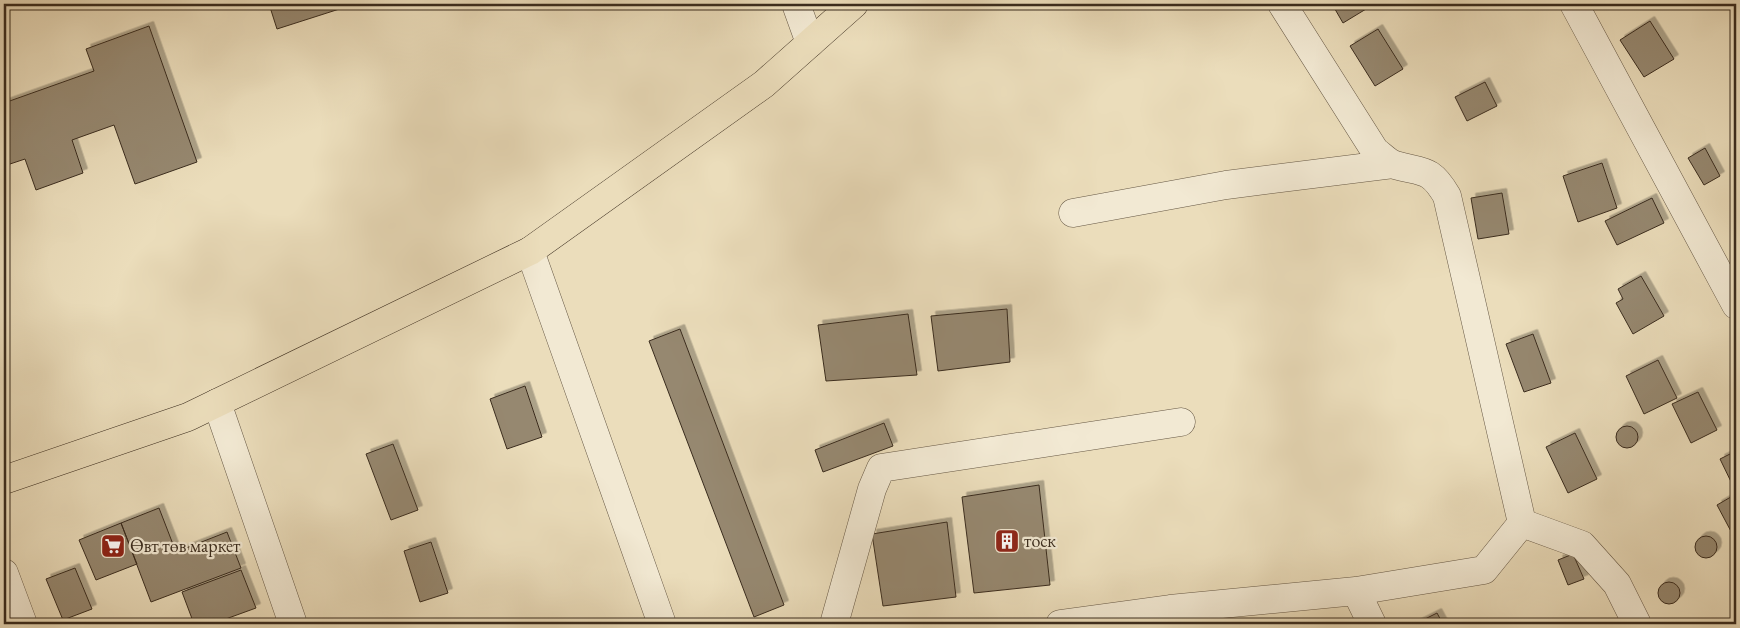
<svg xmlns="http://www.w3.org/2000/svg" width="1740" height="628" viewBox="0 0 1740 628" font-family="'EB Garamond',serif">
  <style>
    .building { fill: #968870; stroke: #3a2c1e; filter: url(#shadow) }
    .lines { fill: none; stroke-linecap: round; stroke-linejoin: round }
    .minor-casing { stroke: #665845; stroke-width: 29 }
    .major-casing { stroke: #3a2c1e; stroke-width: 29 }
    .minor { stroke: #f2e9d3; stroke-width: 28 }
    .major { stroke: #ebddbb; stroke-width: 28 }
    .labels { text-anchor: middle; stroke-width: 4.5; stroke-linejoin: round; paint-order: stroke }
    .poi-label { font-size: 18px; fill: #3a2c1e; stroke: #f2e9d3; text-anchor: start }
  </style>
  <defs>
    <filter id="shadow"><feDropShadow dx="4.5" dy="-4.5" stdDeviation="0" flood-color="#0004"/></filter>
  </defs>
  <rect width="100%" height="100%" fill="#ebddbb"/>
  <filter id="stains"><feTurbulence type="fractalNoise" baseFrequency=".004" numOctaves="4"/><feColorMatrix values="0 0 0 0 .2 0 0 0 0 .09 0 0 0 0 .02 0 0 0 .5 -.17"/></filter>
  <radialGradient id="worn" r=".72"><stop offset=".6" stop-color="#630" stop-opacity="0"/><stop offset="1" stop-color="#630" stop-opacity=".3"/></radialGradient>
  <!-- building -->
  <path class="building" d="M269,4H355L277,29Z
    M1332,4H1370L1371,6L1343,23Z
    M1650,21L1674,59L1644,77L1620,40Z
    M149,26L197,162L135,184L114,125L72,140L83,173L36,190L25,159L4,166V103L94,71L86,49Z
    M1378,29L1403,69L1375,86L1350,46Z
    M1485,82L1497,106L1467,121L1455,97Z
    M1705,148L1720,176L1704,185L1688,158Z
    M1602,163L1617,208L1578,222L1563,176Z
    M1502,193L1509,234L1478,239L1471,198Z
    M1652,198L1664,223L1617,245L1605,221Z
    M1641,276L1664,316L1633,334L1616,303L1623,299L1618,289Z
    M1007,309L1010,362L938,371L931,316Z
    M908,314L917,375L826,381L818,325Z
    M680,329L784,605L754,617L649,341Z
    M1533,334L1551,383L1524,392L1506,344Z
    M1658,360L1677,398L1644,414L1626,376Z
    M525,386L542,437L507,449L490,399Z
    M1698,392L1717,430L1691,443L1672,404Z
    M884,423L893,446L823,472L815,450Z
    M1616 437a11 11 0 1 1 22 0a11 11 0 1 1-22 0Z
    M1575,433L1597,479L1568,493L1546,447Z
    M393,444L418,510L391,520L366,454Z
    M1736,451V492L1720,459Z
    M1039,485L1050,585L974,593L962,497Z
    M1736,494V536L1734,537L1717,505Z
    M159,508L176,552L227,532L241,568L151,602L121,523Z
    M947,522L956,597L883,606L872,534Z
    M121,523L137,564L96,580L79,540Z
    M1695 547a11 11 0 1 1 22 0a11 11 0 1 1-22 0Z
    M431,542L448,593L420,602L404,551Z
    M1573,554L1584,579L1568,585L1558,560Z
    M75,568L92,609L63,620L46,579Z
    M241,570L256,608L212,624H194L182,592Z
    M1658 593a11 11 0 1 1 22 0a11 11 0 1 1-22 0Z
    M1437,613L1443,624H1415Z"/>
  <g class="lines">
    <defs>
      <path id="minor" d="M796,4L810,43
        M1282,4L1375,151C1381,155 1388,163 1395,165C1423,173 1430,167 1447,196L1522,523
        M1574,4L1736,305
        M1073,213L1226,185L1393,164
        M530,251L662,624
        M217,403L293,624
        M1522,523L1582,545L1617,584L1637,624
        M4,573L23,624
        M1356,591L1372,624
        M834,624L872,489L881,468L1181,422
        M1060,624L1170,609L1356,591L1484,570L1522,523"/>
      <path id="major" d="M4,480L188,417L530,251L764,84L854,4"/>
    </defs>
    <!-- minor casing -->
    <use href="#minor" class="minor-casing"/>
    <!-- major casing -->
    <use href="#major" class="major-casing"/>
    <!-- minor -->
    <use href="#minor" class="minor"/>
    <!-- major -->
    <use href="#major" class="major"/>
  </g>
  <!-- icons -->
  <defs>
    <symbol id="building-square" viewBox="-11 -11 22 22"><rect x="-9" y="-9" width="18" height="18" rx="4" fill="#8f2418" stroke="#f2e9d3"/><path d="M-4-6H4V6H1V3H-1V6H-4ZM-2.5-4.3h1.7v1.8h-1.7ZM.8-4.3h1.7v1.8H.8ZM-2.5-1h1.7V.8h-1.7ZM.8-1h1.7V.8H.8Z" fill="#fff"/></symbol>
    <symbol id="supermarket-square" viewBox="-11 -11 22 22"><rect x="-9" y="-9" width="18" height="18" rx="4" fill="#8f2418" stroke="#f2e9d3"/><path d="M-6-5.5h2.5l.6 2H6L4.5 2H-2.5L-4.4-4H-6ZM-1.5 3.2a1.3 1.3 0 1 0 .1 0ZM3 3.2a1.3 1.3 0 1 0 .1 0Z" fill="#fff"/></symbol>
  </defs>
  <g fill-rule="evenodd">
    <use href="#building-square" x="993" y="527" width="28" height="28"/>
    <use href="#supermarket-square" x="99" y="532" width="28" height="28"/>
  </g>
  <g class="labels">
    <!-- poi labels -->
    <g class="poi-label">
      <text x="1024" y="547">тоск</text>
      <text x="130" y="552">Өвт төв маркет</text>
    </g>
  </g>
  <!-- margin -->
  <rect width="1740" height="628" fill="none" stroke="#ebddbb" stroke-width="20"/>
  <rect x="5" y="5" width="1730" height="618" fill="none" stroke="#3a2c1e" stroke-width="2.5"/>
  <rect x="10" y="10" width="1720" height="608" fill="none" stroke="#3a2c1e"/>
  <rect width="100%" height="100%" filter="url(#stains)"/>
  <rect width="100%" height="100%" fill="url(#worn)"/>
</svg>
